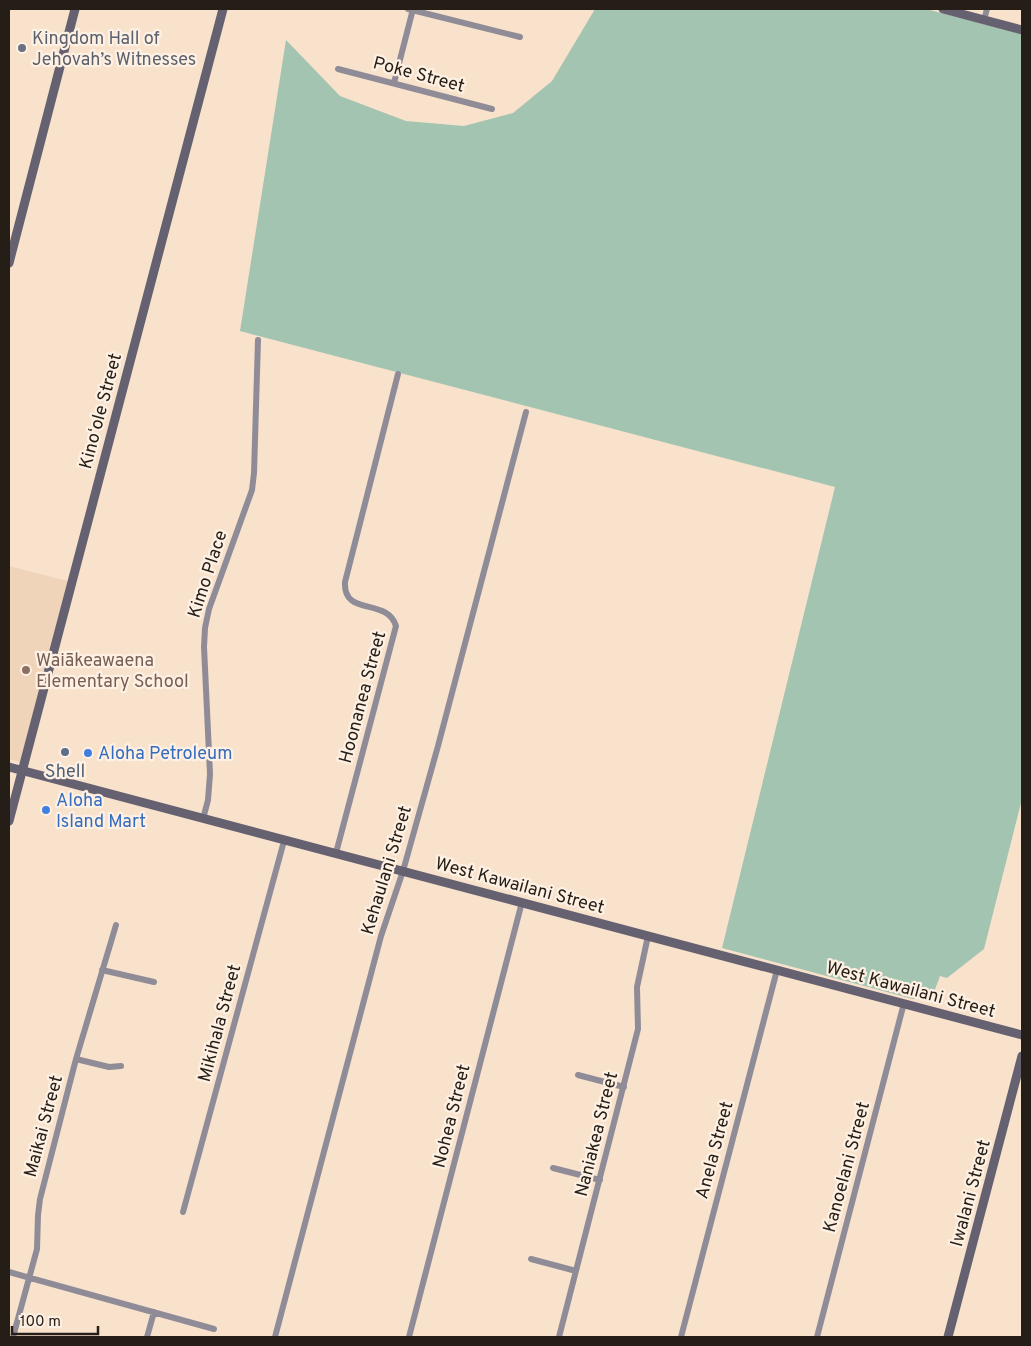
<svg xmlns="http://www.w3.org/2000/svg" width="1031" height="1346" viewBox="0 0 1031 1346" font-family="Overpass,sans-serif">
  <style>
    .built { fill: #f0d4b9 }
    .green { fill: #a4c4b2 }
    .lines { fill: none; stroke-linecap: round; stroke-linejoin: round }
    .street { stroke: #8f8c97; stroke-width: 6 }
    .secondary { stroke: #666171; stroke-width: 9 }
    .worship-dot { fill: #6b7280; stroke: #fef1e4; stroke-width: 2 }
    .education-dot { fill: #8d6e63; stroke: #fef1e4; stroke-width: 2 }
    .service-dot { fill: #5c6f8a; stroke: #fef1e4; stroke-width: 2 }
    .shop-dot { fill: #3f7fe0; stroke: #fef1e4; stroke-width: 2 }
    .labels { text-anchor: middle; stroke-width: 4.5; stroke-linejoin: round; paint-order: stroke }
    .worship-label { font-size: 18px; fill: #5b616d; stroke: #fef1e4; text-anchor: start }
    .street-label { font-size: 18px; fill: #251e16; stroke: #fef1e4 }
    .education-label { font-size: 18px; fill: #785e54; stroke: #fef1e4; text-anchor: start }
    .shop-label { font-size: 18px; fill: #366cbe; stroke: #fef1e4; text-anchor: start }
    .service-label { font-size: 18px; fill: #4e5e75; stroke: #fef1e4 }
  </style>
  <rect width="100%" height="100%" fill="#f8e2cc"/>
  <!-- built -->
  <path class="built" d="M9,566L68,581L20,762L9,759Z"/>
  <!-- green -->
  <path class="green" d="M595,9H926L1022,34V799L984,949L947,978L940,976L933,995L913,999L722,948L835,487L240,331L286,40L340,96L406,121L464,126L513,113L552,81Z"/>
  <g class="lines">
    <!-- street -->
    <path class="street" d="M408,9L520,37
      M984,20L987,9
      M338,69L492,109
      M394,83L413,9
      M203,819L208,800L210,774L204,647L205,628L209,609L252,490L254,473L258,340
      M336,853L396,626C387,597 343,617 345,582L398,374
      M102,970L154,982
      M76,1059L109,1067L121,1066
      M578,1075L624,1087
      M553,1168L600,1180
      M183,1212L284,841
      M531,1259L576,1271
      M9,1272L214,1329
      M13,1337L37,1249L38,1215L40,1199L76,1059L116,925
      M147,1337L154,1312
      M275,1337L381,936L403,871L438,746L526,412
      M409,1337L522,902
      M559,1337L638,1029L637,987L648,936
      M681,1337L777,970
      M817,1337L904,1003"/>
    <!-- secondary -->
    <path class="secondary" d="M943,9L1022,30
      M9,263L75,9
      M9,767L1022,1035
      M9,821L223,9
      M948,1337L1022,1056"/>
  </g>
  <!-- markers -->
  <circle class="worship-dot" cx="22" cy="48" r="5"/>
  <circle class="education-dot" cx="26" cy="670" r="5"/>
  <circle class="service-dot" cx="65" cy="752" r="5"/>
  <g class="shop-dot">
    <circle cx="88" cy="753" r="5"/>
    <circle cx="46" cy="810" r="5"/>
  </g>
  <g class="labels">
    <!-- worship labels -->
    <g class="worship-label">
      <text x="32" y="44">Kingdom Hall of<tspan x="32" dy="21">Jehovah’s Witnesses</tspan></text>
    </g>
    <!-- street labels -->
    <g class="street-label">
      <text transform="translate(419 74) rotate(15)" y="6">Poke Street</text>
      <text transform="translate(100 411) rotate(-75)" y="6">Kinoʻole Street</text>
      <text transform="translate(207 574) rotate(-72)" y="6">Kimo Place</text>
      <text transform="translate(362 697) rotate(-75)" y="6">Hoonanea Street</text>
      <text transform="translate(386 870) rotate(-73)" y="6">Kehaulani Street</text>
      <text transform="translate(520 885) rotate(15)" y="6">West Kawailani Street</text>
      <text transform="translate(911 989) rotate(15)" y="6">West Kawailani Street</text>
      <text transform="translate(219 1023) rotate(-75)" y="6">Mikihala Street</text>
      <text transform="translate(451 1116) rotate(-76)" y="6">Nohea Street</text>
      <text transform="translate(43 1126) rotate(-75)" y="6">Maikai Street</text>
      <text transform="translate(596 1134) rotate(-76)" y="6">Naniakea Street</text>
      <text transform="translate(714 1150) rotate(-75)" y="6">Anela Street</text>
      <text transform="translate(846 1167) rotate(-75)" y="6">Kanoelani Street</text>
      <text transform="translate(970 1193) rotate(-75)" y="6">Iwalani Street</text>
    </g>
    <!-- education labels -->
    <g class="education-label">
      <text x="36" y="666">Waiākeawaena<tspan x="36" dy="21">Elementary School</tspan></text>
    </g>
    <!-- shop labels -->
    <g class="shop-label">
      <text x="98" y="759">Aloha Petroleum</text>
      <text x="56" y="806">Aloha<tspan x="56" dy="21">Island Mart</tspan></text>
    </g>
    <!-- service labels -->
    <g class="service-label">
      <text x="65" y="777">Shell</text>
    </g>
  </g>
  <!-- border -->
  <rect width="1031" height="1346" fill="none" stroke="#251e16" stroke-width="20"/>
  <!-- scale -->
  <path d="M12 1326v8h86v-8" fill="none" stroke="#251e16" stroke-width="2.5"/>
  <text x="20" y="1326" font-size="15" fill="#251e16" stroke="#fef1e4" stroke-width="4" paint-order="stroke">100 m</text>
</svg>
